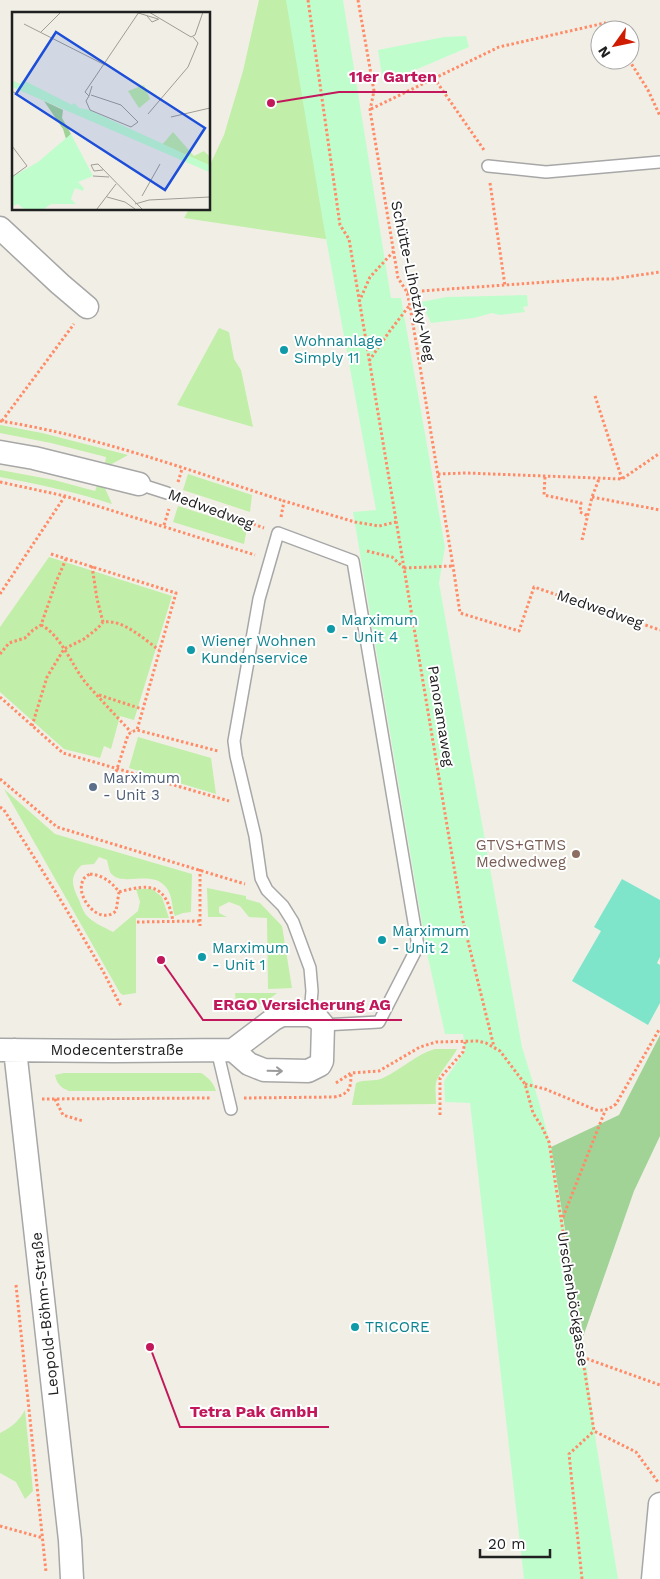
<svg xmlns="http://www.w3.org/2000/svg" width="660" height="1579" viewBox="0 0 660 1579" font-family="'Work Sans',sans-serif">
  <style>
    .grass { fill: #c1eea8 }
    .forest { fill: #a1d397 }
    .park { fill: #c0fdcd }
    .pitch { fill: #7ee5cb }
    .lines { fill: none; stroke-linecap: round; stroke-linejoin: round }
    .service-casing { stroke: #a7a7a7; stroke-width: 14 }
    .minor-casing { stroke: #a7a7a7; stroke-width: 25 }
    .path { stroke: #ff8b68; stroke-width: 3; stroke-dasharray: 2.5 2.5; stroke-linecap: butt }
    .service { stroke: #fff; stroke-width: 11 }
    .minor { stroke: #fff; stroke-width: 22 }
    .oneway { stroke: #9b9b9b }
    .culture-dot { fill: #0f9aa8; stroke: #fff; stroke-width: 2 }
    .service-dot { fill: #5c6f8a; stroke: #fff; stroke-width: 2 }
    .education-dot { fill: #8d6e63; stroke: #fff; stroke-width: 2 }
    .labels { text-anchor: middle; stroke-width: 4; stroke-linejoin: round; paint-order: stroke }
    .street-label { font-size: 15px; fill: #202020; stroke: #fff }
    .culture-label { font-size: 15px; fill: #0d838f; stroke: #fff; text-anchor: start }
    .service-label { font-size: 15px; fill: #4e5e75; stroke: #fff; text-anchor: start }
    .education-label { font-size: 15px; fill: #785e54; stroke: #fff; text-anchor: end }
    .inset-road { fill: none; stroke: #9d9c96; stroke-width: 1 }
    .view { fill: #1d4ed8; fill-opacity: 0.15; stroke: #1d4ed8; stroke-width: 2.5 }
    .inset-edge { fill: none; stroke: #202020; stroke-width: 2.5 }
    .leader { fill: none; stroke: #c2185b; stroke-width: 2 }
    .callout-dot { fill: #c2185b; stroke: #fff; stroke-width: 2 }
    .callout-label { font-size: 16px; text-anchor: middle; font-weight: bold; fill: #c2185b; stroke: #fff; stroke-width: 4; stroke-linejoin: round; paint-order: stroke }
  </style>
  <rect width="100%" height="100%" fill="#f1efe5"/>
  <!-- grass -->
  <path class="grass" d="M259,0H292L332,240L184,218L189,209H209V167L224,135L243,71Z
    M219,328L229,332L234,359L241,370L253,427L177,405Z
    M0,425L42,433L128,455L110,465L105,463L106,457L51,443L0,433Z
    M0,470L54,480L95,491L98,483L104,486L112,504C76,492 38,484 0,477Z
    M188,474L252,495L250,512L183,490Z
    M178,506L247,528L244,544L173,522Z
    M49,557L172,596L134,720L120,716L111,749L104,746L100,758L64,749L0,692V627Z
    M138,737L211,758L216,794L129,768Z
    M4,789L55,834L192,874L191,912L183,913L175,916L174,914C172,905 172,892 164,885C149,870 120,888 110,872C109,869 108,864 107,860L99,857L94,864L82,865C69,876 72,886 79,900C81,905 83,911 86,915C93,923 104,927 113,932L138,911L140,902L136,889H152L162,897L169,918H136V993L123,995L120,993Z
    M207,888L246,896V899L260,903L282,926L292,988L268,989L267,918L249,917L240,906L229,902L219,907V913L227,917H208Z
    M235,993H277L263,1004L236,1003Z
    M435,1049H457C452,1059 438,1074 436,1083C435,1090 436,1097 436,1104L352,1105L356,1083C364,1079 375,1082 383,1078C402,1069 415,1055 435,1049Z
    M64,1073H201C209,1078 213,1082 216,1091H69C61,1088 57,1084 55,1075Z
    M25,1410L33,1491L25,1499L16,1482L0,1473V1433C12,1427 18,1422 25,1410Z"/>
  <!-- forest -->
  <path class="forest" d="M660,1035V1136L634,1191L583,1337L551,1147L619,1115Z"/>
  <!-- park -->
  <path class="park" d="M286,0H343L391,298H401L445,547L439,583L522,1047L539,1102L551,1147L583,1337L596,1442L618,1579H524L470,1103L445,1102L444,1081L465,1051L463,1034H445L427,953L353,512L376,510L323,222Z
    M466,36L469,47L394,79L383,82L378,50L444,37Z
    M527,295L528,306L523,307L525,312L500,315L492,313L474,318L431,323L421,302L446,297Z"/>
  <!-- pitch -->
  <path class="pitch" d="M622,879L660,900V957L657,963L660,965V1003L648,1025L572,981L601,931L594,927Z"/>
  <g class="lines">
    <defs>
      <path id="service" d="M488,166L546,172L660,162
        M139,484L167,493
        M310,1015L312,991L310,968L293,922L283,906L267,890L261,878L255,836L236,756L234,741L259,599L278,533L353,561L418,946L379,1022L323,1025
        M217,1050L231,1109"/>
      <path id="minor" d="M0,228L60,284L87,307
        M0,452L34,458L139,484
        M0,1050L114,1051L233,1050L274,1019L282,1015H310L318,1019L323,1025L322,1061L320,1065L308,1071L264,1070L249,1064L233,1050
        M15,1050L70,1540L72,1579
        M653,1579L660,1504"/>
    </defs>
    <!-- service casing -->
    <use href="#service" class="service-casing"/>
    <!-- minor casing -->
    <use href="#minor" class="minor-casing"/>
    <!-- path -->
    <path class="path" d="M308,0L340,225L349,239L463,921L494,1047
      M358,0L374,91L370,110L398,278L407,292L410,306L453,566L460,613L519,631L534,587L660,630
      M629,60L648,90L660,116
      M434,78L484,150
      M371,109L499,47L605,23L609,30
      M490,183L505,286
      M407,292L589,279H612L660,272
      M359,302L370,277L394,251
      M369,361L389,332L409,306
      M595,396L622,479
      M0,421C97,436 191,471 284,501
      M2,421L74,324
      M438,474L466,473L622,479L660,453
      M545,477L544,495L581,503L580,512L588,516
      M0,482L65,496L255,555
      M178,482L182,469
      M592,497L660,510
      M183,498L264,528
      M281,517L284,501L355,522L379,526L396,522
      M164,525L169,509
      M582,540L592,497L599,479
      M367,551L392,557L404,568
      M51,554L176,593L137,730
      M92,566L97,599L103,622
      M404,568L453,566
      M0,594L65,496
      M41,625C61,635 72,666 86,683C101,700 116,716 131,732
      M0,654L9,643L25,638L33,630L41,625L56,582L66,559
      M99,695L142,709
      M0,697L63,753L229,801
      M32,726L47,677L64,649L84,639L98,628L103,622C123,619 144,639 159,650
      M116,772L128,735L131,732L137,730L218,751
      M0,779L57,827L245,884
      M0,807L4,810C36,860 68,911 98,963C107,977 113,992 121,1006
      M200,869V926
      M90,874C102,875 112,882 119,892L116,911C99,926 77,898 82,883C83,878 86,876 90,874Z
      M119,892C151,883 166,884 173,921
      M137,922L200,921
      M336,1083L351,1073L379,1071L420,1047L436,1042L477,1041L486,1043L500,1051L525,1084L533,1113L542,1127L549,1142L594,1431L636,1452L658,1482
      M525,1084L545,1089L596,1110C605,1111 609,1109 616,1104L660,1028
      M244,1098L334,1097C350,1094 351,1088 351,1073
      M42,1099L210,1098
      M55,1099L63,1115L83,1121
      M440,1115V1078L463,1052L465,1042
      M561,1222L605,1111
      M16,1285L46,1572
      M582,1357L660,1385
      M0,1526L43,1538
      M582,1579L569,1454L594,1431"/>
    <!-- service -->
    <use href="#service" class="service"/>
    <!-- minor -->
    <use href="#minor" class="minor"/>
  </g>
  <!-- one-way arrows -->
  <defs><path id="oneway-shaft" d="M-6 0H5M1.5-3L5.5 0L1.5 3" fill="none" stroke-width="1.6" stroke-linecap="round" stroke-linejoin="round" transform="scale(1.25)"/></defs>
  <use class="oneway" href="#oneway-shaft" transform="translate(275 1071) rotate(1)"/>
  <!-- markers -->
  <g class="culture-dot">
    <circle cx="284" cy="350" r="5"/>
    <circle cx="331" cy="629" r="5"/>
    <circle cx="191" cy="650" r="5"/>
    <circle cx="382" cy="940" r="5"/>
    <circle cx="202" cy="957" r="5"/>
    <circle cx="355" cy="1327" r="5"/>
  </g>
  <circle class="service-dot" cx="93" cy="787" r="5"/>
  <circle class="education-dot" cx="576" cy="854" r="5"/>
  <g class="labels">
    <!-- street labels -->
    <g class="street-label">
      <text transform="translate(413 281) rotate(78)" y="5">Schütte-Lihotzky-Weg</text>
      <text transform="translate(211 509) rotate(20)" y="5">Medwedweg</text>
      <text transform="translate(600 609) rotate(19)" y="5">Medwedweg</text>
      <text transform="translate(441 716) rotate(81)" y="5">Panoramaweg</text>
      <text x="117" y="1055">Modecenterstraße</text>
      <text transform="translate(573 1299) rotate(81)" y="5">Urschenböckgasse</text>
      <text transform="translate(45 1314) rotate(-96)" y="5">Leopold-Böhm-Straße</text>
    </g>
    <!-- culture labels -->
    <g class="culture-label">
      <text x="294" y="346">Wohnanlage<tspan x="294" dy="17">Simply 11</tspan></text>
      <text x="341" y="625">Marximum<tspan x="341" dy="17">- Unit 4</tspan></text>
      <text x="201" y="646">Wiener Wohnen<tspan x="201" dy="17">Kundenservice</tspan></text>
      <text x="392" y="936">Marximum<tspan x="392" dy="17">- Unit 2</tspan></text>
      <text x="212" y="953">Marximum<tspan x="212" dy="17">- Unit 1</tspan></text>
      <text x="365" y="1332">TRICORE</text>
    </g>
    <!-- service labels -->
    <g class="service-label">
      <text x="103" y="783">Marximum<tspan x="103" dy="17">- Unit 3</tspan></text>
    </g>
    <!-- education labels -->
    <g class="education-label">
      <text x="566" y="850">GTVS+GTMS<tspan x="566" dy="17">Medwedweg</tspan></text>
    </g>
  </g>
  <!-- overview -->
  <g transform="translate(12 12)">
    <rect width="198" height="198" fill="#f1efe5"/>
    <path d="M132,73L138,87L127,96L116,79ZM161,120L182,144L192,139L197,144V153L150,133Z" fill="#c1eea8"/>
    <path d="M32,89L51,98L50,106L59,122L54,127L51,117Z" fill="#a1d397"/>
    <path d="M0,68L8,72L11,68L60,93L62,91L67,96L77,98L197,153V160L0,75ZM59,122L81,164L66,170L72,176L71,179L63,176L59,187L64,192H39L32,197H12L6,192L1,194L0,165L26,150Z" fill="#c0fdcd"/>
    <path class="inset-road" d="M123,0L146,7M137,0L179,25L183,23L191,0M135,4L140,10L147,7M12,12L93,53M29,20L49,0M80,74L77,84L73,80L127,0M0,79L13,88M77,84L74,89L78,98L119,115L126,110L109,93L79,83M136,102L176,55L186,31L181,25M159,105L198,96M0,134L15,154L0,165M91,158L82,159L79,153L86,152L130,197M81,164L97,165M130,184L148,152M95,185L113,190L123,197M123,192L137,188L198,185M85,197L104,172"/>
    <path class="view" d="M44,20L193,116L153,178L4,82Z"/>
    <rect width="198" height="198" class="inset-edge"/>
  </g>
  <!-- callouts -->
  <path class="leader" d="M271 103L339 92H447M161 960L203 1020H402M150 1347L180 1427H329"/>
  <g class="callout-dot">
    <circle cx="271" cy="103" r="5"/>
    <circle cx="161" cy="960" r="5"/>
    <circle cx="150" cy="1347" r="5"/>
  </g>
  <g class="callout-label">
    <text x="393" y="82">11er Garten</text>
    <text x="302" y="1010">ERGO Versicherung AG</text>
    <text x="254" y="1417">Tetra Pak GmbH</text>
  </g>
  <!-- north arrow -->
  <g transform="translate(615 45) rotate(237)"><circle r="24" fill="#ffffff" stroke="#a6a6a6"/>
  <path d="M0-4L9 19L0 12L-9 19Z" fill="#cf1b00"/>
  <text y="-8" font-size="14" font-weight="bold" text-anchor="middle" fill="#202020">N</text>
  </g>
  <!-- scale -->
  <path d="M480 1549v8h70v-8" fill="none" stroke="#202020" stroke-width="2.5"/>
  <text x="488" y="1549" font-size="15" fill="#202020" stroke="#ffffff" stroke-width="4" paint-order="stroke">20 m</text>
</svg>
